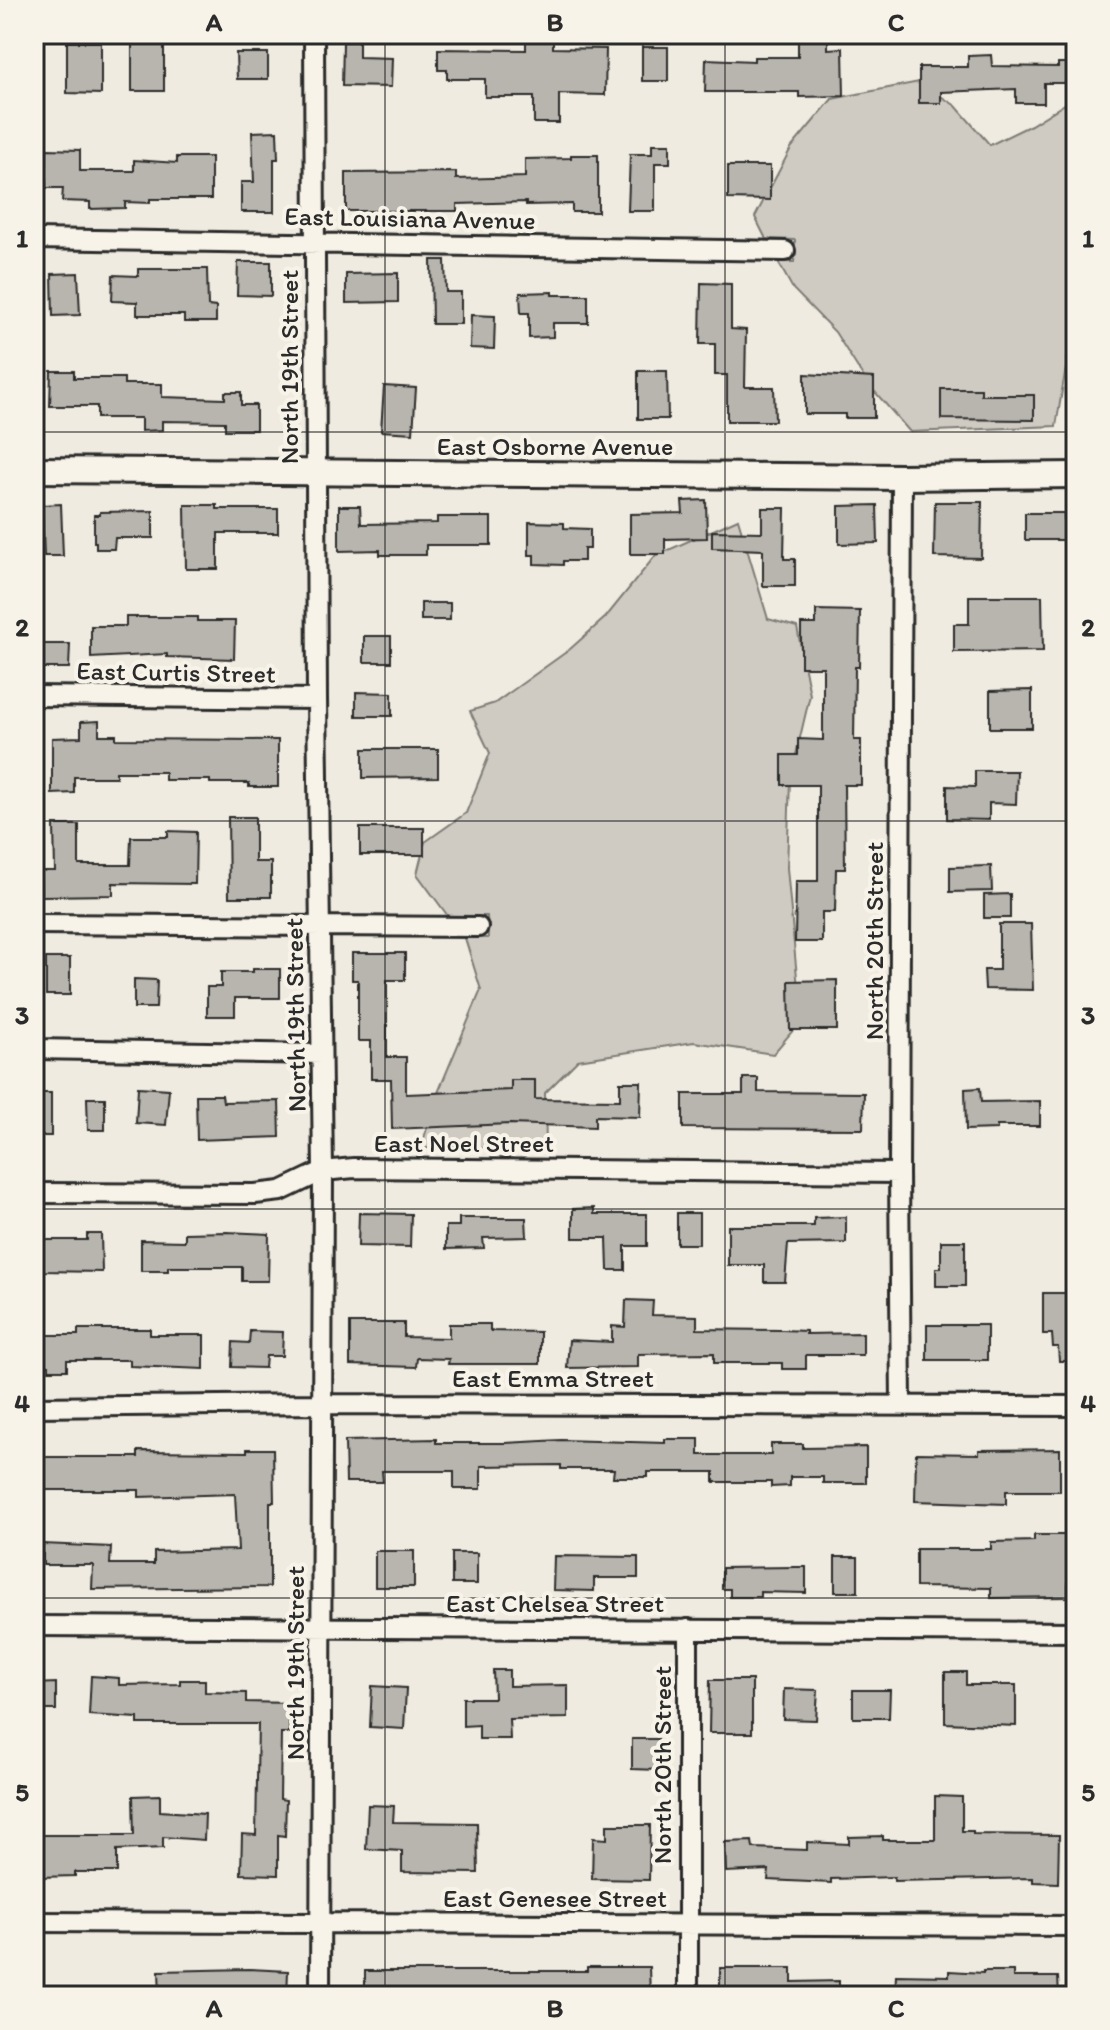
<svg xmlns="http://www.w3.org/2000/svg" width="1110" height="2030" viewBox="0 0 1110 2030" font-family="Itim,sans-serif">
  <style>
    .green { fill: #cfcbc2; stroke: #7d7b76; stroke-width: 2 }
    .building { fill: #b8b5ae; stroke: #2b2b2b; stroke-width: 2 }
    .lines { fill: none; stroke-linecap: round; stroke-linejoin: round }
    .minor-casing { stroke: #2b2b2b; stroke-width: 24 }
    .tertiary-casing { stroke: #2b2b2b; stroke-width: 30 }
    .minor { stroke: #f7f3e8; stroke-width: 18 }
    .tertiary { stroke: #f7f3e8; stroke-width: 24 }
    .grid { fill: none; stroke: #2b2b2b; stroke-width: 2; stroke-opacity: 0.55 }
    .labels { text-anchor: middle; stroke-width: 8; stroke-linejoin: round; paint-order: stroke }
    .street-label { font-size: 26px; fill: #2b2b2b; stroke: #f7f3e8 }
    .neatline { fill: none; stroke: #2b2b2b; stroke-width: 3 }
    .grid-label { font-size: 26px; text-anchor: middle; font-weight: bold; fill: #2b2b2b }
  </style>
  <rect width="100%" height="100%" fill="#efebe0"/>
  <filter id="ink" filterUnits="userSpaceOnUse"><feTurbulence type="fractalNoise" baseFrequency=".0125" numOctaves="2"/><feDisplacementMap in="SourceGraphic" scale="16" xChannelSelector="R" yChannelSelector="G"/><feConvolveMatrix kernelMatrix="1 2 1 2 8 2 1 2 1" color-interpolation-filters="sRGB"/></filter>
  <g filter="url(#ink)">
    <!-- green -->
    <path class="green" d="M919,82L956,106L990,145L1031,125L1076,97V339L1071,338L1056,426L910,432L868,384L835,332L793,289L778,262H794L795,240L766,239L755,217L791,148L832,99Z
      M738,519L768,619L797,627L810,695L790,780L787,868L801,1021L773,1054L694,1042L578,1060L545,1093L546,1149L421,1148L437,1095L481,990L465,938H488L487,916H448L417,874L425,842L466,813L490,753L470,711L495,703L569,650L606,617L655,556Z"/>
    <!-- building -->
    <path class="building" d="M798,34H828V49L843,48L844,96L799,97V92H705L706,59L754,61V57H798Z
      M132,37H164V91H132Z
      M526,37H553V48L606,49L605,95L559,94V123H534V97H485V79H447V70H438V49L526,50Z
      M67,42H101V94L67,93Z
      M343,42H359V57L392,58L391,87L342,86Z
      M642,47H668V81H642Z
      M236,53H268V79H237Z
      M991,55L992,66L1058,67V63H1076V83H1044V103H1016V89L941,92V103H919V67H968V56Z
      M277,131L278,159H274V212H241V182H254L252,132Z
      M652,144H670V163H655V211H628L630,154H652Z
      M47,149L80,150V171H134V160L177,163V157H211V199H150V203L125,202V208L90,209V202L62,201L63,188H46Z
      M571,155H598V212H572V204L526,205V202L457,204V211H346V173L456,172V179L525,177V159L571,158Z
      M728,166H770V200L728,199Z
      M431,260H445L446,292H461V324H432Z
      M238,262H271V296L237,295Z
      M138,269H207L208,306L216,307V322H184V315H137V302L112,301L113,275L138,276Z
      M78,273L80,315L53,316L52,274Z
      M398,273V302L346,303V274Z
      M701,283L731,284V329L746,330L745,387H774L775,421H727V375H715V344H700Z
      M552,292V295H588V323H553V337L529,338V313H521L520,293Z
      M471,315L495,316L494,349L470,348Z
      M51,371H74V378H124V384H162V397L225,399V392H241V405H256V430H225V422L162,421V430L141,431V418H97V406H50Z
      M638,371H667L668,419H638Z
      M805,374L874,378V418H845V414H805Z
      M384,386L416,388L413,433L381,431Z
      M941,389H981V395H1034V420L941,419Z
      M706,500L707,538L665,539V554H630V514L683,513L682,501Z
      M935,502H982L981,558L934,557Z
      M61,504L63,556H44L42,505Z
      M185,505H217V509H278V533H218V569H186Z
      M877,505L878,543L839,544V506Z
      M339,506H360L361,524L437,523V517H491V545H426V555H380V550L339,551Z
      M762,508H785L784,559H795V586H763V550L712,548V531L762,532Z
      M153,511V538H115L114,549H96V542H94V515H100V512Z
      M1025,513H1064V540H1025Z
      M529,522L564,523V528L590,529V549H584V561H563V565L534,564V555H529Z
      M969,596H1042L1043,651L954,652V624H969Z
      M421,603H450V620H421Z
      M816,610L860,611L859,667H855L854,740H861V785H844L845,869H836L835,912H822V942H795L796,881H818V785H782V755H798V739L823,740V667H801V624H816Z
      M126,617H197V621H235L234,659L167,657V654L91,658V626H126Z
      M364,636H391V662H364Z
      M42,644H70L69,668H42Z
      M1032,690V728H990V691Z
      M356,692L392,693V716H356Z
      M99,721V735H116V739L278,740V787H249V783H210V780H165V772H116V777H74V793L52,794V738L81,737V722Z
      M363,749H438V777L363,778Z
      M975,771H1017L1016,804L989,803V820L947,819V786L975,787Z
      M228,817H255V862H271V897H229Z
      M54,825H79V865H130L131,837H168V831L196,832L195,884L113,883V895L41,896L40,871H55Z
      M360,828H424V855H360Z
      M991,866L992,891L950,892V867Z
      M1010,894V918H984V895Z
      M999,924H1031L1033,990L985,989L984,970H999Z
      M352,953H405V980H387V1057H406V1094L511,1090V1080H535V1099L620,1100V1082H641L640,1117L595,1116V1127L510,1124L392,1129L391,1079H371V1041H358V980H352Z
      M46,958H70V995H46Z
      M253,969H280V998H235V1016H207V987H221V972H253Z
      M134,979L157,980L156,1008H134Z
      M837,980V1030H790L789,981Z
      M743,1078H758V1092L864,1093L863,1129L683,1128V1094H743Z
      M138,1087L169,1089L166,1125L136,1123Z
      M980,1088L981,1102L1040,1101V1126H997V1129L966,1130L965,1089Z
      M34,1093H51V1136H34Z
      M196,1095H222L223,1102L279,1101L280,1137L197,1140Z
      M87,1098H105V1130H88Z
      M594,1208V1214H647V1246H625V1270H608L607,1238H573V1209Z
      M359,1213L411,1214L410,1247L358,1246Z
      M677,1213H699V1244H677Z
      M846,1217V1243L788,1244L785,1282H764V1265H728V1226H814V1218Z
      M459,1218H526L527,1237L483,1238L484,1248L446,1249V1226H459Z
      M227,1232L269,1234L268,1281H242V1267H168V1271H141V1240L185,1241V1233Z
      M87,1234H101L102,1272L42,1271V1240H87Z
      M941,1241H965V1286H936V1268H941Z
      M1043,1293H1073L1074,1361H1059L1058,1347H1053L1052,1334H1043Z
      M626,1300L653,1301L652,1315L697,1316V1329L782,1330L806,1331V1334L863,1333V1355H806V1369H782V1363H714V1353L638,1354V1367L567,1368L569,1340L612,1342V1326L625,1327Z
      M350,1323H404V1337L449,1338V1324H490V1331L540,1332V1364H448L449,1359L417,1358L416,1367L350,1365Z
      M927,1325H987V1360H927Z
      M78,1329H150V1335H204V1369L130,1366V1360H67V1370H49V1365H34V1335H78Z
      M250,1331L283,1332L282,1356H266L265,1368L232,1367L233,1342L249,1343Z
      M436,1439V1443H505L561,1440L665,1443V1439H699V1455H771V1444H803V1448L866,1447V1483H823V1477H790V1486L771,1487V1482H714V1472H648V1477H613L614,1469H561V1465L481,1466V1489H454V1471H382L383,1482H346L345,1441Z
      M247,1449H273L274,1502H270V1587L92,1589L93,1565H43V1544L111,1547L110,1564H154V1552L238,1550L235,1494L139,1497V1490H38V1457H138V1451L247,1452Z
      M1060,1449V1491H1006V1504L915,1501L916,1453L979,1454V1450Z
      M1034,1535H1068V1597L991,1598V1588L916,1587V1549H991V1542L1034,1541Z
      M375,1551H414V1587H375Z
      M452,1553H477V1584H452Z
      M554,1556L638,1557V1578H594V1591L553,1590Z
      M835,1557H858V1592H835Z
      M797,1567H806V1593L760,1592V1597H730V1589H722V1568Z
      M493,1670H509V1686L568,1685V1718L509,1719L510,1739H479V1725L463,1726V1698H494Z
      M945,1672H966V1685H1016V1726L945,1723Z
      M91,1676L119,1678V1685L180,1684V1680H205V1692L246,1693V1702L289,1703V1733H281L280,1799L286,1800L285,1836L278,1835V1875L241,1874L242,1834L256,1835L258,1724H138V1718L89,1715Z
      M710,1680H752V1733H709Z
      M56,1683V1710H34V1684Z
      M372,1686L406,1688L404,1729L370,1727Z
      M784,1689L818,1690L816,1720L783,1719Z
      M853,1690H890L889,1718H853Z
      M632,1739H658V1770L632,1769Z
      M160,1795V1811L205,1814L204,1840L163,1837V1848L117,1850V1872H75V1876L39,1877L38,1835H134L133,1796Z
      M935,1796L962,1797V1831H973V1834L1059,1835L1058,1883L1033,1882V1878L894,1881V1877L831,1879V1883L768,1880L769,1870L726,1872L725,1842L752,1841L753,1848L807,1850V1842L849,1844V1837L883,1836V1840H935Z
      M368,1805L394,1806L393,1822L477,1823L478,1873L402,1872V1851L366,1849Z
      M607,1825H650L649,1880L592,1879L593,1838L607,1839Z
      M587,1967H649L650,1996H365V1971H587Z
      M720,1968H792V1982L839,1981V1996H720Z
      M249,1969L288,1971L287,1996H160L159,1971Z
      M949,1971L983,1973V1971H1013V1977H1058L1059,1996H895L896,1975L949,1976Z"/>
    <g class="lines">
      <defs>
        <path id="minor" d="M314,34L317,699L323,1171L320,1996
          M34,239L785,251
          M34,696L317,699
          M34,924L478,927
          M34,1049L321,1054
          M34,1193L255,1194L281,1191L323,1171L354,1168L899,1173
          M901,1405L899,1173L902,477
          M34,1407L322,1404L1073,1406
          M34,1626L1076,1632
          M34,1922L1076,1926
          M688,1996V1629"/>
        <path id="tertiary" d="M34,470L902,477L1076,475"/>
      </defs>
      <!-- minor casing -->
      <use href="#minor" class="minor-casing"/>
      <!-- tertiary casing -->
      <use href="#tertiary" class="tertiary-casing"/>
      <!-- minor -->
      <use href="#minor" class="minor"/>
      <!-- tertiary -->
      <use href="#tertiary" class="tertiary"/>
    </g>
  </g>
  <!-- grid -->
  <path class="grid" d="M385,34V1996M725,34V1996M34,432H1076M34,821H1076M34,1209H1076M34,1598H1076"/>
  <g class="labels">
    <!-- street labels -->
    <g class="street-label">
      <text transform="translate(410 218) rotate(1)" y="9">East Louisiana Avenue</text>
      <text transform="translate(289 367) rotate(-90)" y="9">North 19th Street</text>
      <text x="555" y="455">East Osborne Avenue</text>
      <text transform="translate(176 672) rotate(1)" y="9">East Curtis Street</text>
      <text transform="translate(874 941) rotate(-90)" y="9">North 20th Street</text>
      <text transform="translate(295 1015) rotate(-91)" y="9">North 19th Street</text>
      <text x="464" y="1152">East Noel Street</text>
      <text x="553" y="1387">East Emma Street</text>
      <text x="555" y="1612">East Chelsea Street</text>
      <text transform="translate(295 1663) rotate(-90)" y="9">North 19th Street</text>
      <text transform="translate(662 1765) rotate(-90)" y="9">North 20th Street</text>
      <text x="555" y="1907">East Genesee Street</text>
    </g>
  </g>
  <!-- margin -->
  <rect width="1110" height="2030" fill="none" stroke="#f7f3e8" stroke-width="88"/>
  <rect x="44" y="44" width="1022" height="1942" class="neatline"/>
  <g class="grid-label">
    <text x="214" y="31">A</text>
    <text x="555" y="31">B</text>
    <text x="896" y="31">C</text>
    <text x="22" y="247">1</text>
    <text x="1088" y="247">1</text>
    <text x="22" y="636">2</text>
    <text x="1088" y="636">2</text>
    <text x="22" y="1024">3</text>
    <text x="1088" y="1024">3</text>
    <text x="22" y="1412">4</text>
    <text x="1088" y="1412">4</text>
    <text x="22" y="1801">5</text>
    <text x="1088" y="1801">5</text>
    <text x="214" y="2017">A</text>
    <text x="555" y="2017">B</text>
    <text x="896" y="2017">C</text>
  </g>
</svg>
